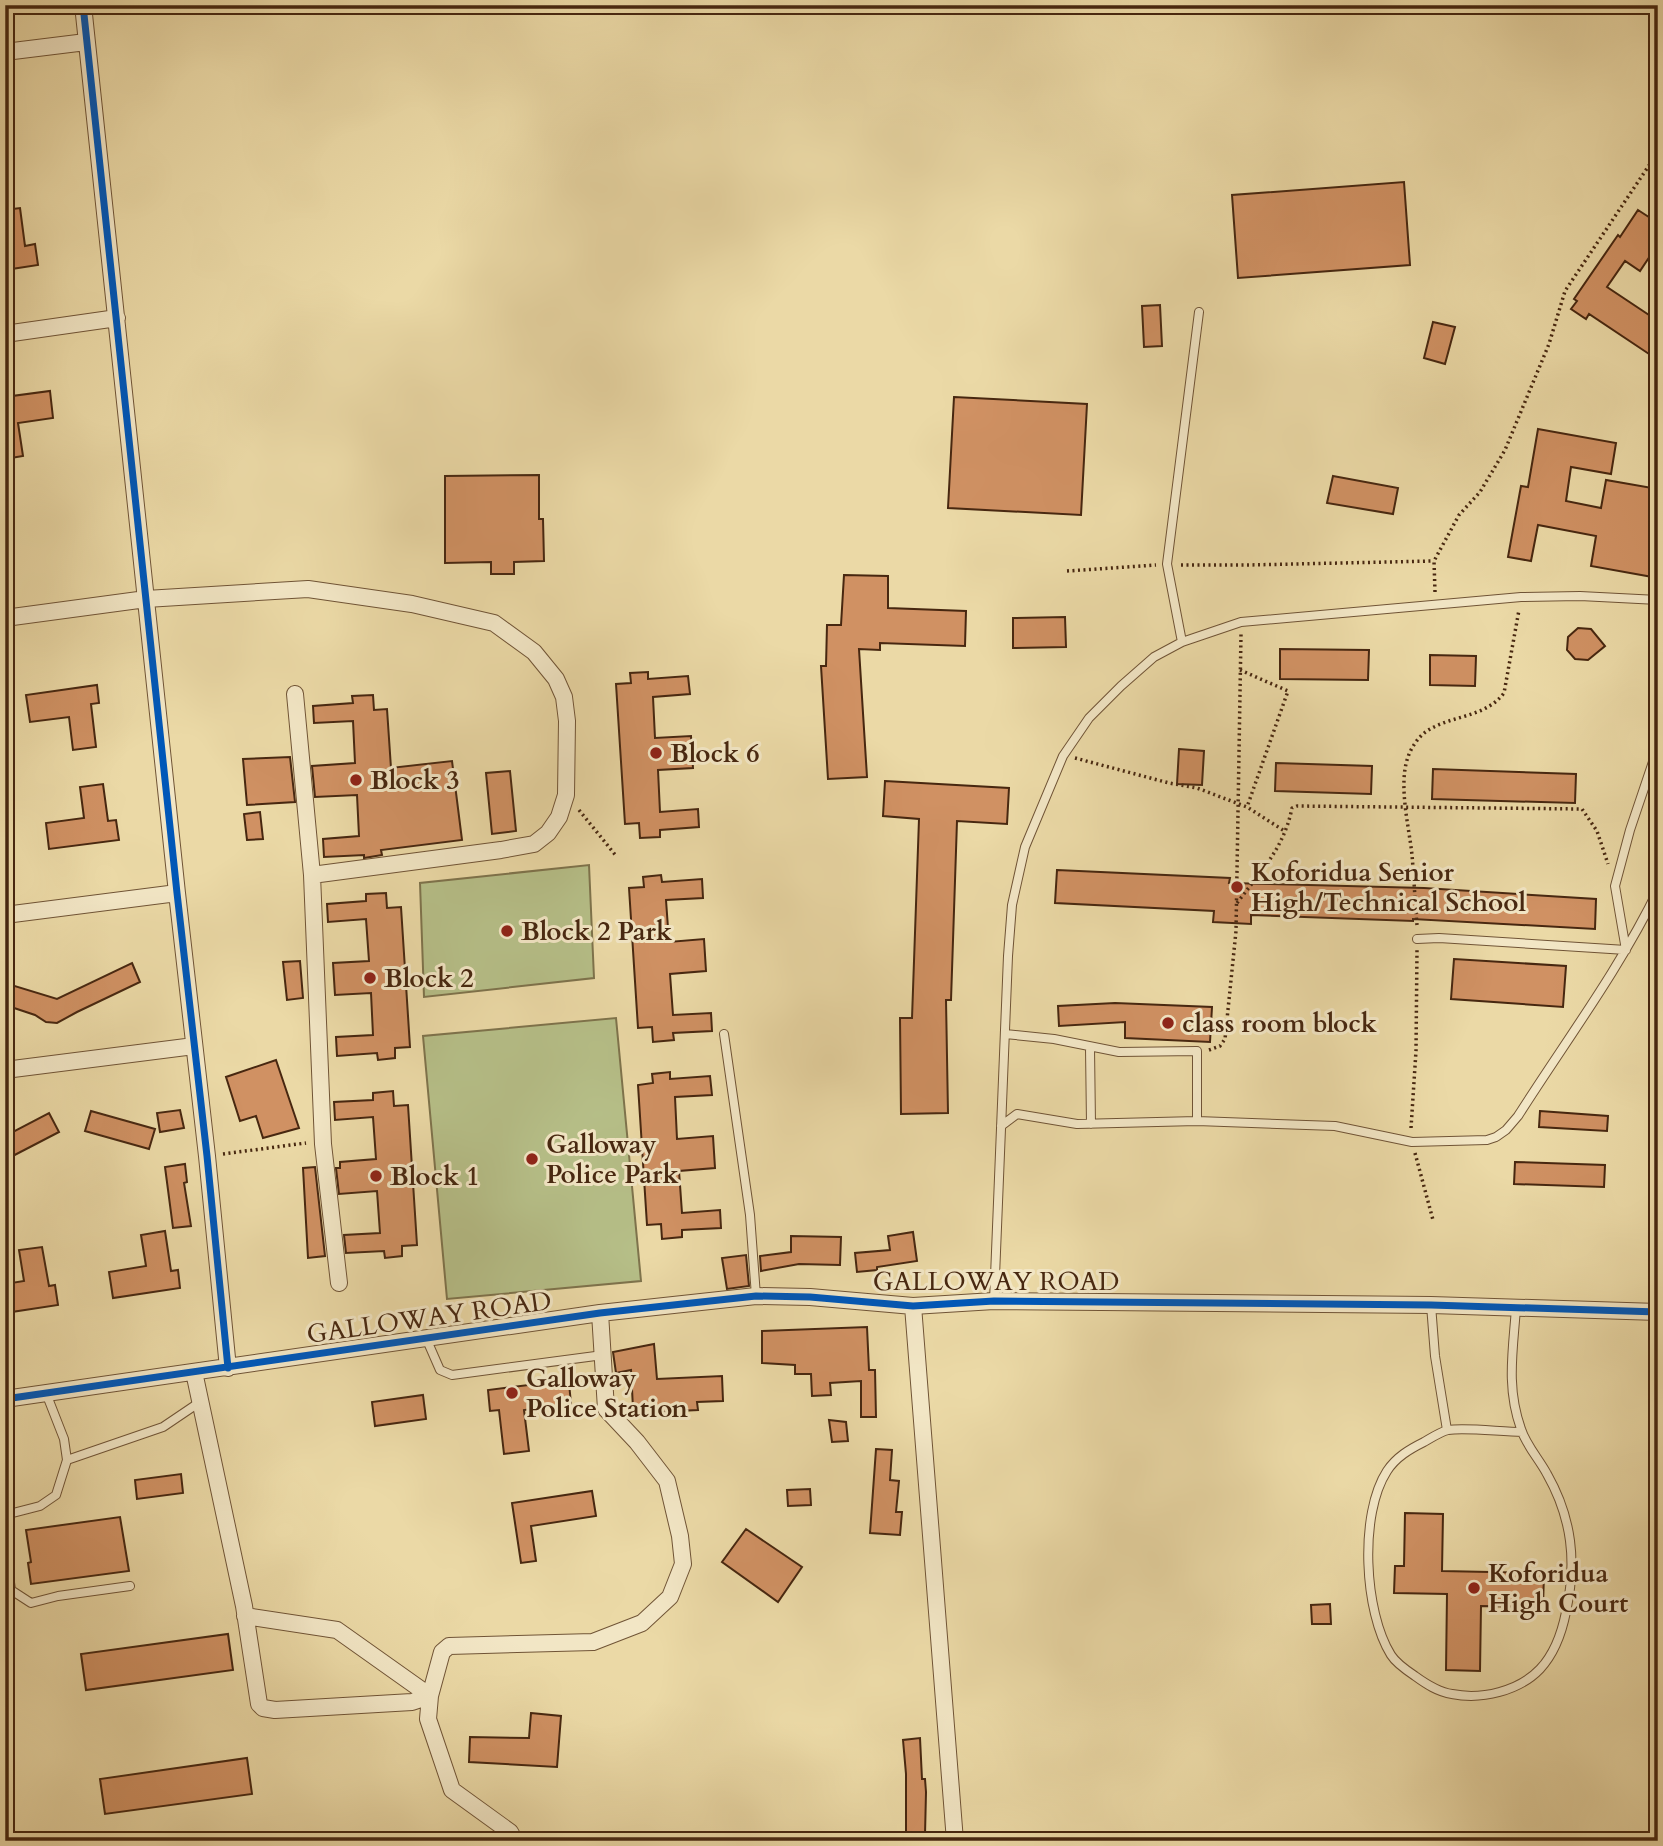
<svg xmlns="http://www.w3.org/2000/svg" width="1663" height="1846" viewBox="0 0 1663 1846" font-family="Cardo,serif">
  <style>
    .garden { fill: #b6bf88; stroke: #7e734c; stroke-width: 2 }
    .building { fill: #d09163; stroke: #472710; stroke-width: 2 }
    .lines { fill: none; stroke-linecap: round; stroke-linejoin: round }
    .service-casing { stroke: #705436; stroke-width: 10 }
    .minor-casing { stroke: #705436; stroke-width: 18 }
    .path { stroke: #472710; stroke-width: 3.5; stroke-dasharray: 2 3.5; stroke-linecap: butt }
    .service { stroke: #f2e6c5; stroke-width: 8 }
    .minor { stroke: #f2e6c5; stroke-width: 16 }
    .cycleway-casing { stroke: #f2e6c5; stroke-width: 11 }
    .cycleway { stroke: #0057b8; stroke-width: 7 }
    .poi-dot { fill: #8f2418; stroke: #f2e6c5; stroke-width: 2.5 }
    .labels { text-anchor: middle; stroke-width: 6; stroke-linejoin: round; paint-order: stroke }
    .poi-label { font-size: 26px; font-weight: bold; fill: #472710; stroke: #f2e6c5; text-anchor: start }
    .street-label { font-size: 26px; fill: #472710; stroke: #f2e6c5 }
  </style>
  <rect width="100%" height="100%" fill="#ebd9a6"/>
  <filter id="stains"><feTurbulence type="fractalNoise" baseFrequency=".00286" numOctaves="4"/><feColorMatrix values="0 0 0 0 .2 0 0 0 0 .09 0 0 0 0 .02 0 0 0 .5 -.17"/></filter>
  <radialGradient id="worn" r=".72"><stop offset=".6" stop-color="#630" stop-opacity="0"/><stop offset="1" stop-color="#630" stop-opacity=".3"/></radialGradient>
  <!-- garden -->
  <path class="garden" d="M589,865L594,978L424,997L420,883Z
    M616,1018L641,1281L447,1299L423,1036Z"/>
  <!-- building -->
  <path class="building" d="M1404,182L1410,265L1238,278L1232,195Z
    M20,208L25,246L35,244L38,265L5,270V210Z
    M1638,210L1658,223V244L1640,271L1625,261L1607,287L1658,321V360L1589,314L1586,319L1571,309L1577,301L1574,299L1618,235L1620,237Z
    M1160,305L1162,346L1144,347L1142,306Z
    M1433,322L1455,327L1445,364L1424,358Z
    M50,391L53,418L18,423L23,456L5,459V397Z
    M954,397L1087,404L1081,515L948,508Z
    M1538,429L1616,443L1611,474L1571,467L1566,501L1601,508L1606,480L1658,489V578L1591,566L1596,536L1538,525L1531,561L1508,557L1521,486L1528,487Z
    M539,475V519H543L544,561L514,562V574H491V562L445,563V476Z
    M1333,476L1398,488L1393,514L1327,503Z
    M844,575L888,576V608L966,611L965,646L880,643V650L859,649L867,777L828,779L821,666H826L827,625H841Z
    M1065,617L1066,647L1013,648V618Z
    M1578,628L1591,629L1605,646L1588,660L1575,659L1567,650L1568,637Z
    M1280,649L1369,650L1368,680L1280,679Z
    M1430,655L1476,656L1475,686L1430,685Z
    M648,672V679L688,676L690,694L653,697L655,738L691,736L693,768L658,770L660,812L698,809L699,827L660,830V837L640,838L639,823L625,824L616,684L631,683L630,673Z
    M97,685L99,703L91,704L96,747L73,750L69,717L30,722L26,695Z
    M373,695L374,710L387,709L391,768L452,761L462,840L381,850L382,855L364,858V855L324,857L323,839L359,836L357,795L315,797L312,766L355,763L353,721L314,723L313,706L353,703L352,696Z
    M1179,749L1204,751L1202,785L1177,784Z
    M290,757L295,802L247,805L243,759Z
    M1276,763L1372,766L1371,794L1275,791Z
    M1433,769L1576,774L1575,803L1432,799Z
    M510,771L516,831L492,834L486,773Z
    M885,781L1009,788L1007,824L957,821L951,1000H946L948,1113L901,1114L900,1018H912L919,819L883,816Z
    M103,784L108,821L116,820L119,840L49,849L46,823L84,818L80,787Z
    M260,812L263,839L247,840L244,814Z
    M1057,870L1230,878L1229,883L1424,888L1596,899L1595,929L1413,919V921L1251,915V924L1213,922L1214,911L1055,903Z
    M661,875L662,882L702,879L703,898L666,900L669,942L704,939L706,971L670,974L673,1015L711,1013L712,1031L673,1033L674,1040L653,1042L652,1027L638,1028L629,888L644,887L643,877Z
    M386,893L387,908L401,907L410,1047L395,1048V1058L378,1060L377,1053L337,1056L336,1037L373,1035L371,993L335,995L333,963L369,961L366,919L328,922L327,904L366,901V894Z
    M1454,959L1566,966L1563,1007L1451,999Z
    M300,961L303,998L287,1000L283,962Z
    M132,963L140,982L77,1012L57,1023L46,1022L35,1015L5,1005V983L57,999Z
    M1115,1003L1212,1007L1210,1042L1125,1038V1022L1059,1026L1058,1006Z
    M276,1060L299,1128L263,1138L256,1116L240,1121L226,1077Z
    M670,1072V1079L710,1076L712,1095L675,1097L677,1139L713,1136L715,1168L679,1171L682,1213L720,1210L721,1228L682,1230V1237L662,1239L661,1224L647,1225L638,1085L653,1083L652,1074Z
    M393,1091L394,1106L408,1105L417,1245L402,1246V1256L385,1258L384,1251L346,1253L344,1235L380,1233L377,1191L339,1194L336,1168H340V1162L376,1159L373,1117L335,1120L334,1102L373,1100V1093Z
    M180,1110L184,1128L160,1132L157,1113Z
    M91,1111L155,1129L149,1149L85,1131Z
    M1540,1111L1608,1116L1607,1131L1539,1127Z
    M49,1113L59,1132L5,1160V1136Z
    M1515,1162L1605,1165L1604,1187L1514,1184Z
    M185,1164L187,1182L184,1183L191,1226L173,1228L165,1167Z
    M315,1167L325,1256L308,1258L303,1168Z
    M165,1231L171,1271L178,1270L180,1288L113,1298L109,1272L146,1266L141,1235Z
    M913,1232L917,1261L877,1267V1270L857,1272L855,1253L890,1250L888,1236Z
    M791,1236L841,1237L840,1265L799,1264L761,1271L760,1256L791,1252Z
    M42,1247L49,1286L55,1285L58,1305L5,1313V1284L24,1281L19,1250Z
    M746,1255L749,1286L727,1289L722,1258Z
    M867,1327L869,1370H875L876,1417H861V1381L830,1383L831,1395L812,1396L811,1374H795V1365L762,1363V1331Z
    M654,1344L657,1379L722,1376L723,1401L697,1402L698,1410L658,1412V1407L633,1408L631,1370L616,1373L613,1352Z
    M545,1383L546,1385L569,1383L571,1404L524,1410L529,1451L504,1454L499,1410L490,1411L488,1390Z
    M423,1395L426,1419L375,1426L372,1402Z
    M829,1420L846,1422L848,1441L832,1442Z
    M876,1449L892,1450L890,1480L899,1481L896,1512H902L900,1535L870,1533Z
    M181,1474L183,1493L137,1499L135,1480Z
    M810,1489L811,1505L788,1506L787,1490Z
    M592,1491L596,1516L531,1526L536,1561L521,1563L512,1503Z
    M1405,1513L1443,1514L1442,1571L1544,1573L1543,1607L1481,1606L1480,1671L1446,1670L1447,1594L1394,1593L1395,1566H1404Z
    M120,1517L129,1571L31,1584L28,1563L31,1562L26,1530Z
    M746,1529L802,1567L778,1602L722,1562Z
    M1330,1604L1331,1624H1312L1311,1605Z
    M228,1634L233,1670L86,1690L81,1654Z
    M531,1713L561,1716L557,1767L469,1762L470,1737L529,1738Z
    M920,1738L922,1779H925L926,1792L925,1835L906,1834V1774L903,1740Z
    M247,1758L252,1794L105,1814L100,1779Z"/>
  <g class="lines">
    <defs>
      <path id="service" d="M1182,642L1167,564L1199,312
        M1417,939L1439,938L1626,950L1615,886L1630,830L1658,747
        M724,1034L750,1215L756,1296
        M1005,1034L1054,1039L1119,1052L1197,1051V1121
        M1090,1048L1091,1124
        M1001,1126L1017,1114L1077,1124L1197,1121L1335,1126L1412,1142L1487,1140L1496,1137L1506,1130L1518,1116C1565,1042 1619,970 1658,890
        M994,1301L1008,956L1012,905L1025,847L1063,756L1089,718L1121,686L1154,657L1182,642L1241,622L1521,597L1580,596L1658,600
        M1431,1305L1435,1356L1447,1430
        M1516,1308C1513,1351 1506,1387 1521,1429C1526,1445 1539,1459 1547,1474C1572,1518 1577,1562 1566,1612C1562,1632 1555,1653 1540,1669C1519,1691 1482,1700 1452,1694C1438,1692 1426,1684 1415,1676C1406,1670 1396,1663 1391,1655C1364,1612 1359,1514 1387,1471C1396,1457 1410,1449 1424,1442C1431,1438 1440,1432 1448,1430C1465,1427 1502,1432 1522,1432
        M426,1338L440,1370L452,1375L603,1355
        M46,1393L64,1439L67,1460L163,1427L200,1402
        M5,1515L40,1506L56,1495L67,1460
        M5,1545L11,1590L31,1603L58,1596L130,1586"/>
      <path id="minor" d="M83,5L177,893L207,1156L228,1368
        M5,52L86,42
        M5,334L117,318
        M5,618L146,599L308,589L412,604L494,623L534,652L556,679L564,697L567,721L566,795L559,817L548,833L534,844L501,850L312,875
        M295,694L312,875L323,1144L339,1283
        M5,915L177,893
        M5,1070L194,1046
        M913,1306L955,1841
        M194,1372L244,1606L259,1704L263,1708L275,1710L412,1702L430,1696L442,1652L449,1646L593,1642L642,1623L670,1597L683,1564L680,1536L667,1481L637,1442L606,1409L600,1313
        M5,1399L600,1313L756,1296L810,1297L913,1306L994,1301L1431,1305L1658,1312
        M245,1616L337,1630L430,1696L428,1719L452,1790L510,1832L515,1841"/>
    </defs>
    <!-- service casing -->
    <use href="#service" class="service-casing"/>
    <!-- minor casing -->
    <use href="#minor" class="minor-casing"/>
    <!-- path -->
    <path class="path" d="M1181,565H1248L1434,561
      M1067,571L1156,565
      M1435,592L1434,561L1459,515L1480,492L1505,450L1549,344L1565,291L1658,152
      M1240,670L1288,691L1247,807
      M1075,758L1169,783L1197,788L1247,807L1286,832
      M579,810L617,857
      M1237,903C1261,871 1284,848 1292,808L1297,806L1582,809L1597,831L1608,864
      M1417,925C1415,902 1414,878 1412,855C1409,826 1398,785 1408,757C1411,748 1418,737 1427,731C1451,715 1485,718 1504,693L1519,610
      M1209,1050L1220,1046L1225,1039L1236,931L1241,634
      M1411,1128L1416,1051L1417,950
      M1415,1153L1433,1220
      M223,1154L306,1143"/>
    <!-- service -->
    <use href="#service" class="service"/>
    <!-- minor -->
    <use href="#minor" class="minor"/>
    <defs>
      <path id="cycleway" d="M83,5L177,893L207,1156L228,1368
        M5,1399L600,1313L756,1296L810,1297L913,1306L994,1301L1431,1305L1658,1312"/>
    </defs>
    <!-- cycleway casing -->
    <use href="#cycleway" class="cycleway-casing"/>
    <!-- cycleway -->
    <use href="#cycleway" class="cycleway"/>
  </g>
  <!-- markers -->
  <g class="poi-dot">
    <circle cx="656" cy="753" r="7"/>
    <circle cx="356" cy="780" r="7"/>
    <circle cx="1237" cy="887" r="7"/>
    <circle cx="507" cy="931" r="7"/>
    <circle cx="370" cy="978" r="7"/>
    <circle cx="1168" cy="1023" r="7"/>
    <circle cx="532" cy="1159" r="7"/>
    <circle cx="376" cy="1176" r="7"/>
    <circle cx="512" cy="1393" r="7"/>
    <circle cx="1474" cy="1588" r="7"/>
  </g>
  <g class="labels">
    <!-- poi labels -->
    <g class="poi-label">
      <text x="670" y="762">Block 6</text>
      <text x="370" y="789">Block 3</text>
      <text x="1251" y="881">Koforidua Senior<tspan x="1251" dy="30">High/Technical School</tspan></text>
      <text x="521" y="940">Block 2 Park</text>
      <text x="384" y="987">Block 2</text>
      <text x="1182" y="1032">class room block</text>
      <text x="546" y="1153">Galloway<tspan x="546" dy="30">Police Park</tspan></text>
      <text x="390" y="1185">Block 1</text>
      <text x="526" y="1387">Galloway<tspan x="526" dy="30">Police Station</tspan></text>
      <text x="1488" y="1582">Koforidua<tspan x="1488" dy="30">High Court</tspan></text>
    </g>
    <!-- street labels -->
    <g class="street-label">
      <text x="996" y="1290">GALLOWAY ROAD</text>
      <text transform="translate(429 1317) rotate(-8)" y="9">GALLOWAY ROAD</text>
    </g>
  </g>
  <!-- margin -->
  <rect width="1663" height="1846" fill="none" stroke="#ebd9a6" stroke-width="28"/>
  <rect x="7" y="7" width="1649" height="1832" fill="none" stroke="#472710" stroke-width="3.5"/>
  <rect x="14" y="14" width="1635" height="1818" fill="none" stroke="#472710" stroke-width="2"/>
  <rect width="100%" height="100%" filter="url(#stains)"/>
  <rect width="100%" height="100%" fill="url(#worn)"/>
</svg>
